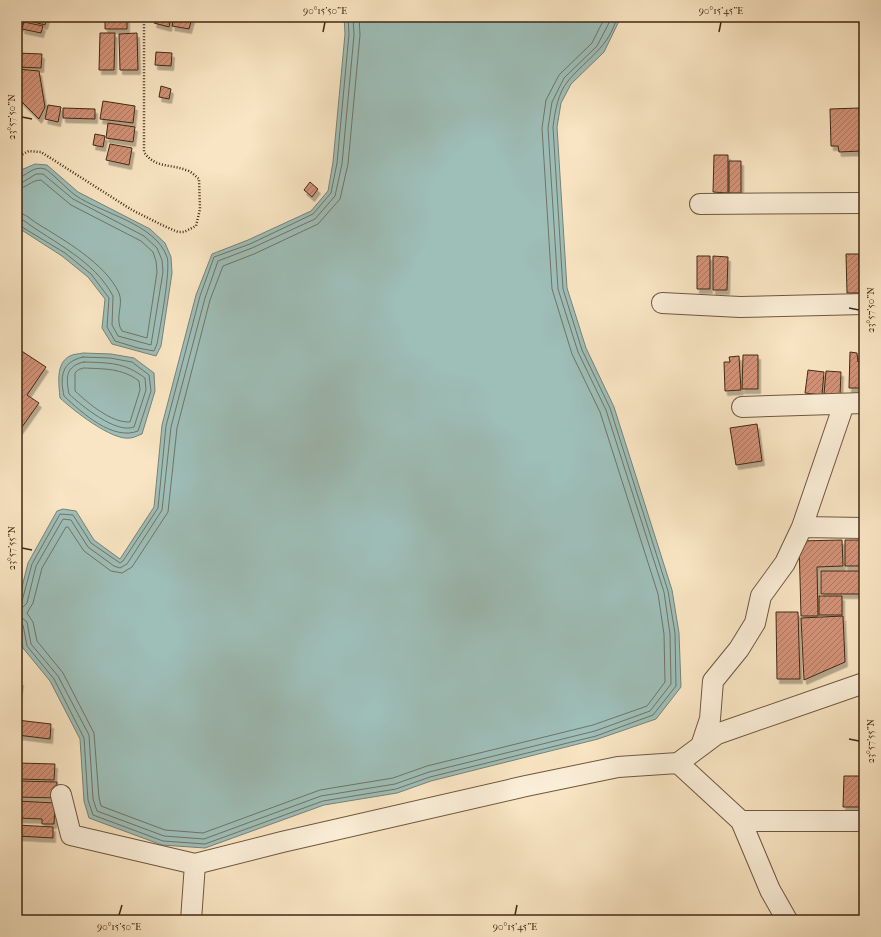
<svg xmlns="http://www.w3.org/2000/svg" width="881" height="937" viewBox="0 0 881 937" font-family="'IM FELL French Canon',serif">
  <style>
    .water { fill: #9ebeb8; stroke: #798276 }
    .lines { fill: none; stroke-linecap: round; stroke-linejoin: round }
    .shore { stroke: #707465; stroke-width: 1 }
    .building { fill: url(#building-hatch); stroke: #412912; filter: url(#shadow) }
    .minor-casing { stroke: #6f583e; stroke-width: 22 }
    .path { stroke: #412912; stroke-width: 2.5; stroke-dasharray: 1 2; stroke-linecap: butt }
    .minor { stroke: #fbeed8; stroke-width: 20 }
    .ticks { fill: none; stroke: #412912; stroke-width: 1.5 }
    .neatline { fill: none; stroke: #412912; stroke-width: 1.5 }
    .ticks-label { font-size: 10px; text-anchor: middle; fill: #412912 }
  </style>
  <defs>
    <pattern id="building-hatch" width="6" height="6" patternUnits="userSpaceOnUse"><rect width="6" height="6" fill="#d39278"/><path d="M-1 1l2-2M0 6l6-6M5 7l2-2" fill="none" stroke="#ad7761"/></pattern>
    <filter id="shadow"><feDropShadow dx="2.5" dy="4.5" stdDeviation="0" flood-color="#0004"/></filter>
  </defs>
  <rect width="100%" height="100%" fill="#f9e5c3"/>
  <filter id="stains"><feTurbulence type="fractalNoise" baseFrequency=".005" numOctaves="4"/><feColorMatrix values="0 0 0 0 .2 0 0 0 0 .09 0 0 0 0 .02 0 0 0 .5 -.17"/></filter>
  <radialGradient id="worn" r=".72"><stop offset=".6" stop-color="#630" stop-opacity="0"/><stop offset="1" stop-color="#630" stop-opacity=".3"/></radialGradient>
  <!-- water -->
  <path class="water" d="M344,17H621L604,52L571,84L561,103L557,127L567,288L586,348L614,407L672,590L679,633L681,687L656,719L598,739L431,781L397,793L324,805L205,848L162,845L89,818L84,801L80,739L50,681L23,648L17,617V607L28,563L57,511L63,509L76,511L94,540L120,559L154,507L162,425L196,295L212,254L248,240L311,211L328,191L333,162L345,34Z
    M35,164L47,165L78,192L150,229L165,243L171,257L172,273L161,346L156,356L112,344L102,328L105,299L88,277L62,256L17,227V176L21,170Z
    M83,353L111,354L134,358L154,373L155,391L142,434C138,435 134,438 130,438C112,441 73,410 60,398C59,385 55,363 70,356C73,354 79,354 83,353Z"/>
  <g class="lines">
    <!-- shore -->
    <path class="shore" d="M359,17L360,35L348,164L340,199L318,224L254,254L223,266L210,300L177,428L168,512L132,567L122,573L111,571L84,551L68,527H66L42,568L33,603L27,613L33,622L37,641L63,673L94,733L99,798L101,806L165,830L203,833L320,790L393,778L427,766L593,725L647,706L665,682L664,634L658,594L600,412L572,354L552,289L542,128L546,100L559,75L592,43L605,17
      M17,178C26,177 33,165 45,169C50,171 68,190 75,195C102,214 155,223 167,257C171,269 160,328 157,344L154,351L138,348L115,341L107,327L109,298L91,274L65,253L17,224
      M17,183L23,182L36,174H43L73,199L144,236L157,248L162,260L163,272L151,345L118,336L112,325L113,296C94,260 54,243 23,220L17,219
      M17,189C27,188 31,180 41,180L71,205L141,241L153,252L156,261L157,272L147,338L122,331C114,319 124,305 119,293C106,264 64,240 38,224C31,220 26,213 17,213
      M83,357L110,358L132,362L149,375L151,391L138,431C113,441 82,413 64,396C60,377 61,362 83,357Z
      M84,362C109,363 124,362 145,378L146,390L134,427C116,434 82,406 69,394C66,378 65,366 84,362Z
      M84,368C104,369 122,368 139,381L140,390L130,422C111,423 88,403 75,391V373L78,370Z
      M17,604L22,601L32,564L60,514L73,515L91,543L120,563L123,561L158,508L166,426L200,296L214,257L250,244L313,214L331,193L337,163L349,34L348,17
      M17,609L23,607L27,603L36,566L63,519L71,520L88,547L114,566L120,568L127,564L162,510L171,427L205,298L218,261L252,248L315,219L335,196L342,164L354,35L353,17
      M17,617L22,618L27,622L31,644L58,676L89,735L93,799L97,811L164,836L204,839L321,796L395,784L429,772L595,731L650,711L671,684L670,634L664,592L606,410L578,352L558,289L548,128L552,102L564,78L597,46L612,17
      M17,622L23,625L27,646L54,679L84,738L88,800L93,815L163,841L205,844L323,801L396,789L430,777L596,736L653,715L676,686L675,633L668,591L610,408L582,350L563,289L553,127C555,111 558,93 568,81C587,58 609,48 617,17"/>
  </g>
  <!-- building -->
  <path class="building" d="M17,17H23L21,27H17Z
    M31,17H47L45,25L30,21Z
    M105,17H127V29H105Z
    M155,17H171L169,27L154,23Z
    M174,17L192,18L189,29L172,26Z
    M24,22L43,26L41,33L22,29Z
    M100,33H115L114,70H99Z
    M137,33L138,70H120L119,34Z
    M156,52L172,53L171,66L155,65Z
    M17,53L42,54L41,68L17,67Z
    M17,69L39,71L45,107L39,119L17,97Z
    M161,86L171,89L169,99L159,97Z
    M103,101L135,106L133,123L100,119Z
    M48,105L61,107L58,122L45,119Z
    M63,108L95,109V119L63,118Z
    M859,108L861,151L839,152L838,146H831L830,109Z
    M108,123L135,127L133,142L106,138Z
    M95,134L105,136L103,147L93,145Z
    M110,144L132,148L129,165L106,160Z
    M714,155H728V193L713,192Z
    M729,161H741V193H729Z
    M310,182L318,189L312,197L304,190Z
    M846,254H859L860,293H847Z
    M861,255H864V267H861Z
    M697,256H710V289H697Z
    M713,256L728,257L727,290H713Z
    M862,275H864V292H862Z
    M17,348L46,367L27,395L39,403L17,434Z
    M850,352L857,353L858,362H864V375H861V388H849Z
    M743,355H758V389H742Z
    M739,356L741,390L725,391L724,362H730L729,357Z
    M808,370L824,372L822,395L805,393Z
    M826,371L841,372L840,395L824,394Z
    M757,424L762,461L736,465L730,428Z
    M842,540L843,566L817,567L818,616H801L799,541Z
    M845,540H864V566H845Z
    M821,571H864V594H821Z
    M819,596H842V615H819Z
    M776,612H798L800,679H777Z
    M843,616L845,662L804,680L801,618Z
    M17,681H21L18,698H17Z
    M17,720L51,724L50,739L17,735Z
    M17,763L55,764L54,780L17,779Z
    M844,776H864V807H843Z
    M17,781L57,782V798L17,797Z
    M17,801L55,803L54,824H42V819L17,818Z
    M17,825L53,827V838L17,836Z"/>
  <g class="lines">
    <defs>
      <path id="minor" d="M700,204L864,203
        M662,303L740,307L864,304
        M742,407L864,403
        M802,527L864,528
        M701,746L710,719L713,681L739,649L755,623L761,596L785,563L802,527L844,404
        M678,763L741,821H864
        M61,795L71,835L195,864L191,920
        M741,821L770,890L787,920
        M195,864L282,842L526,786L618,767L678,763L717,734L864,683"/>
    </defs>
    <!-- minor casing -->
    <use href="#minor" class="minor-casing"/>
    <!-- path -->
    <path class="path" d="M17,157L29,151L41,152L132,210L164,226L178,232H184L196,226L200,209L199,179C195,176 191,171 186,170C171,164 154,168 144,152V17"/>
    <!-- minor -->
    <use href="#minor" class="minor"/>
  </g>
  <!-- ticks -->
  <path class="ticks" d="M323,32L325,22M719,32L721,22M22,117L32,119M849,308L859,310M22,548L32,550M849,739L859,741M119,915L122,905M515,915L517,905"/>
  <!-- margin -->
  <rect width="881" height="937" fill="none" stroke="#f9e5c3" stroke-width="44"/>
  <rect x="22" y="22" width="837" height="893" class="neatline"/>
  <g class="ticks-label">
    <text x="325" y="14">90°15'50"E</text>
    <text x="721" y="14">90°15'45"E</text>
    <text transform="translate(11 117) rotate(-90)" y="4">23°57'50"N</text>
    <text transform="translate(870 310) rotate(-90)" y="4">23°57'50"N</text>
    <text transform="translate(11 548) rotate(-90)" y="4">23°57'55"N</text>
    <text transform="translate(870 741) rotate(-90)" y="4">23°57'55"N</text>
    <text x="119" y="930">90°15'50"E</text>
    <text x="515" y="930">90°15'45"E</text>
  </g>
  <rect width="100%" height="100%" filter="url(#stains)"/>
  <rect width="100%" height="100%" fill="url(#worn)"/>
</svg>
